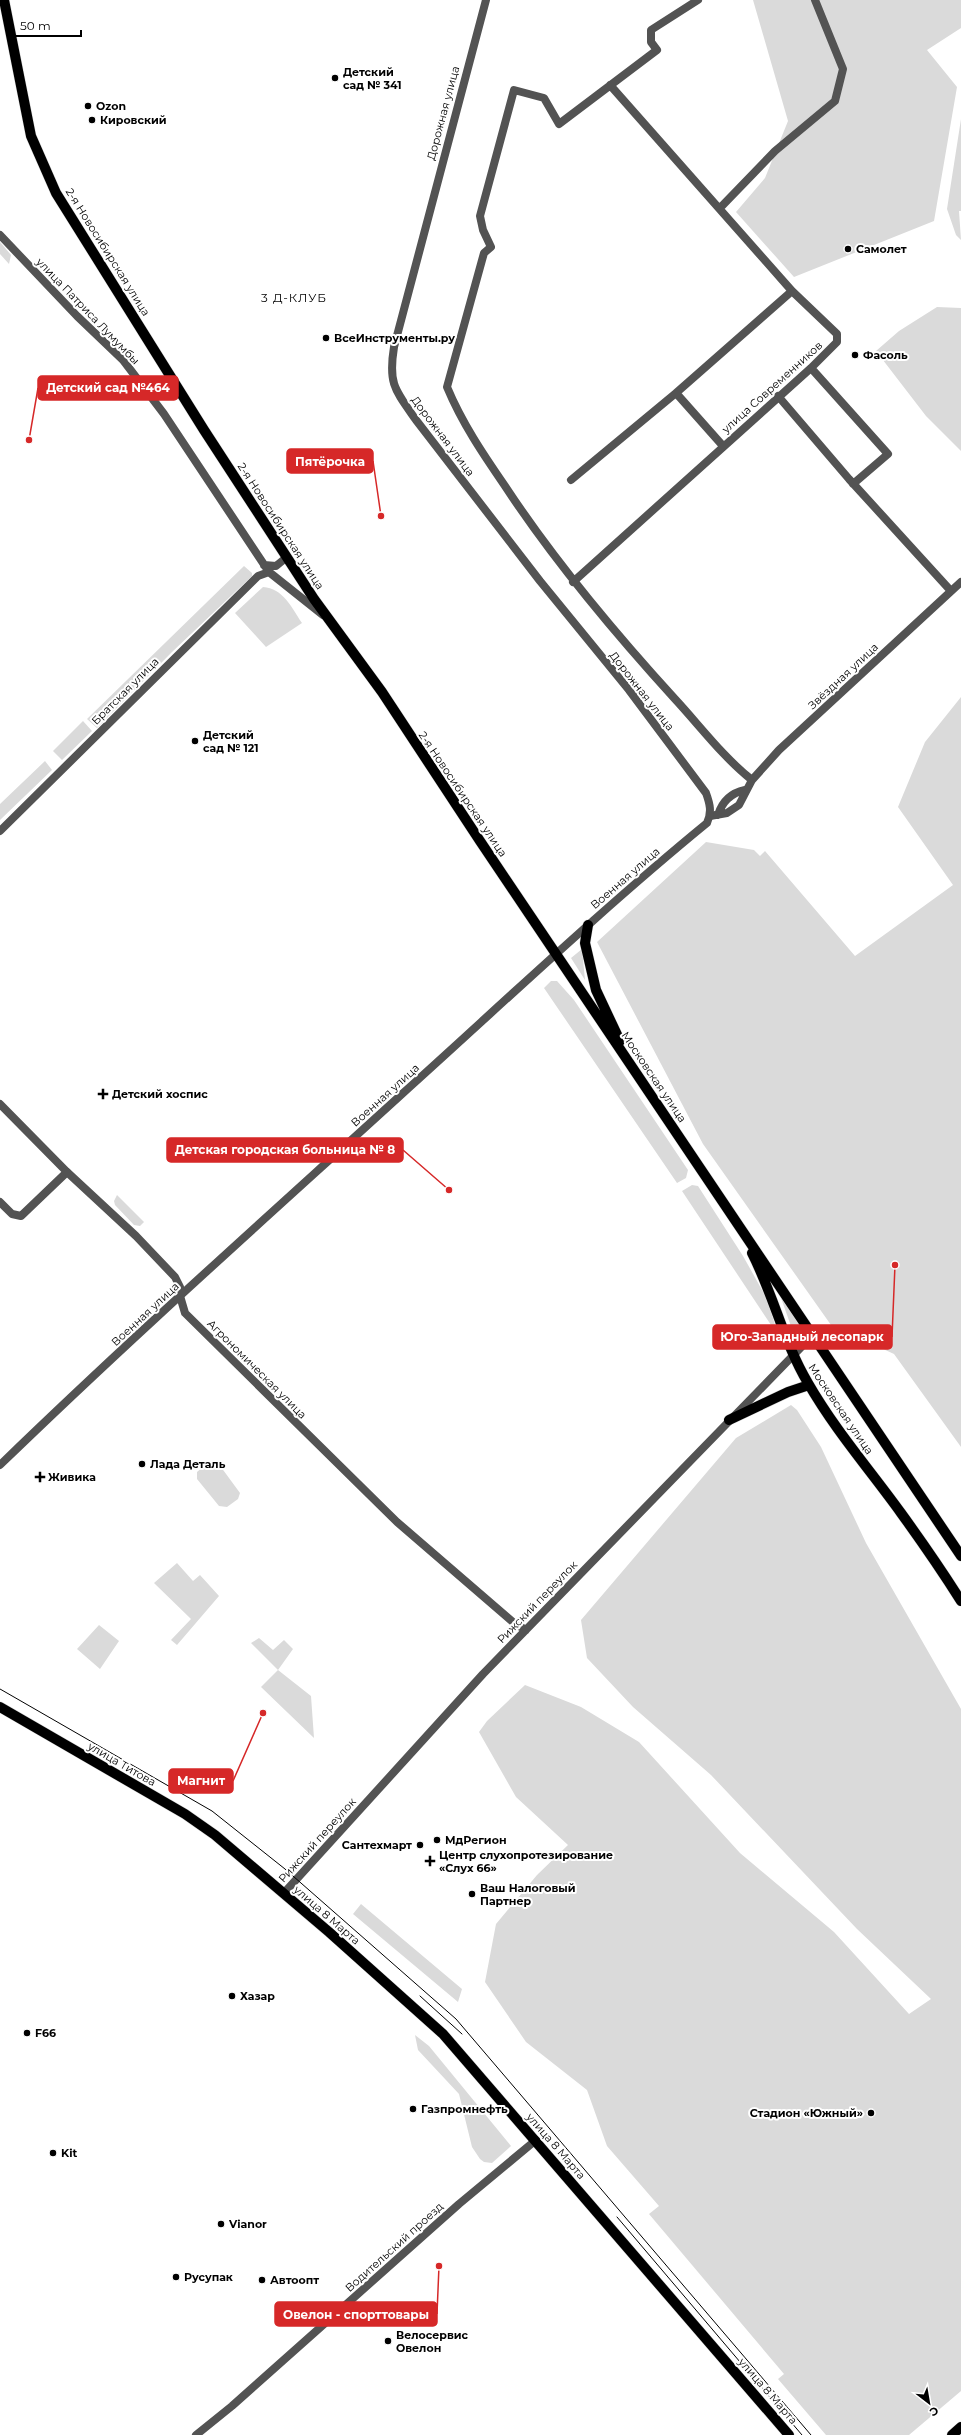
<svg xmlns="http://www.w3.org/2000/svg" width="961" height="2435" viewBox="0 0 961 2435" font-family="Montserrat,sans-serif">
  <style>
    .green { fill: #dadada }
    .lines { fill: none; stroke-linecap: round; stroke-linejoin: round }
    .primary-casing { stroke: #dbdbdb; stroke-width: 11 }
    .minor { stroke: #535353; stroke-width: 8 }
    .tertiary { stroke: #535353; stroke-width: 8 }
    .primary { stroke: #000; stroke-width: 10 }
    .tram { stroke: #000; stroke-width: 1 }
    .poi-dot { fill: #000; stroke: #fff; stroke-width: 1.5 }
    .labels { text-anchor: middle; stroke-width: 4; stroke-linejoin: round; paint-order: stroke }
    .poi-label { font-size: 11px; font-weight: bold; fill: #000; stroke: #fff; text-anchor: start }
    .street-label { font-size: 11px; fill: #000; stroke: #fff }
    .neighbourhood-label { font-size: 12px; letter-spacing: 1px; fill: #000; stroke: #fff }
    .leader { fill: none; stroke: #d62828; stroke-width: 1.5 }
    .callout-dot { fill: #d62828; stroke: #fff; stroke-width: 1.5 }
    .callout { fill: #d62828; stroke: #d62828; stroke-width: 1.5 }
    .callout-label { font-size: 12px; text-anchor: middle; font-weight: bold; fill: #fff }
  </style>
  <rect width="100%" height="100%" fill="#fff"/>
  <!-- green -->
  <path class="green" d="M753,0H961V28L927,50L957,87L934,221L794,277L736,212L765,178L788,121Z
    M961,119V211H959L961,240L956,235L947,209Z
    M0,242L11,255L9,264L0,254Z
    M937,307L961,308V451L926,416L876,351L899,331Z
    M244,566L252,573V576L172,652L97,728L87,719Z
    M263,587C283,588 292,608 302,623L266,647L235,613Z
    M961,697V1447L894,1354L831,1325L703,1144L597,942L706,842L754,850L760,856L765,851L855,956L953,885L898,807L925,742Z
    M83,721L92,731L62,760L53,751Z
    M45,761L52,770L0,820V804Z
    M582,949L585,980L571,958Z
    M551,981H557L574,1000L688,1170L686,1178L677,1183L544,988Z
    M692,1185L698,1186L743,1256L766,1297L779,1337L682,1191Z
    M117,1195L144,1222L140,1226L134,1225L115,1205L114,1201Z
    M775,1281L802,1323L792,1329Z
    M791,1405L797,1410L821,1447L866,1543L961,1709V2391L909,2435H826L778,2379L784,2374L649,2214L659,2206L607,2146L587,2090L526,2042L485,1982L496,1924L537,1875L568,1845L516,1797L479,1732L487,1721L525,1685L581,1707L639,1742L740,1853L834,1932L909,2014L931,1999L857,1929L711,1775L633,1707L587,1658L581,1620L736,1438Z
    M210,1461L218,1463L240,1493L238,1499L227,1507L219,1506L197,1479V1472Z
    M177,1563L193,1581L200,1575L219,1596L177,1645L171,1640L191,1619L154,1583Z
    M99,1625L119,1641L100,1669L77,1649Z
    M259,1638L273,1650L284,1640L293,1649L278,1670L311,1696L314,1738L261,1687L278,1670L251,1643Z
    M361,1904L462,1989L458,2002L353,1914Z
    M415,2035L429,2046L511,2146L492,2163L484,2162L480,2159L472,2147L459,2094L418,2050Z"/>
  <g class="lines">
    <defs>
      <path id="primary" d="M4,0L31,136L56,193L204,430L314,599L382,692L480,841L961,1556
        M588,925L585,943L596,990L620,1041
        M752,1253C774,1296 784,1343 808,1383C835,1430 870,1470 901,1513C922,1542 942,1571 961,1601
        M729,1420L788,1392L809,1385
        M0,1707L185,1814L215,1835L329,1932L443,2034L789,2435
        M952,2435L961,2427"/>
    </defs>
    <!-- primary casing -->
    <use href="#primary" class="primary-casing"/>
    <!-- minor -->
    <path class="minor" d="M698,0L651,30V42L657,50L559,124L544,98L514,90L480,216L483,230L491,247L484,253L447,387C462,423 483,454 505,486C555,562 613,631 675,699C700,726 723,757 752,780
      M720,208L775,151L835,101L843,69L815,0
      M0,235L77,316L123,360L164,414L269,572L323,615
      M811,368L888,454L853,484
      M676,393L723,446
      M778,396L849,479L951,591
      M571,480L676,393L792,291
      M264,565L276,566L287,557
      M573,582L811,368L837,342V334L792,291L610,85
      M718,815C722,802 731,793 745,790
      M710,816L727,813L739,805L752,780L779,750L961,582
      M0,831L258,576L269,572
      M0,1202L12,1214L21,1216L67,1172
      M180,1296L185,1313L397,1522L514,1623L526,1630
      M284,1893L483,1674L814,1334
      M196,2435L232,2406L459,2204L536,2140"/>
    <!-- tertiary -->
    <path class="tertiary" d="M0,1104L67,1172L136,1236L175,1277L180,1287V1296
      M0,1465C131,1338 267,1217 402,1094C503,1003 602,909 707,823C712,812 710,804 706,793L629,690L540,581L416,420C395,390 388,384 394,347L486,0"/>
    <!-- primary -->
    <use href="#primary" class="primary"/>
    <!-- tram -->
    <path class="tram" d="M0,1689L212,1811L285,1869L456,2019L811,2435
      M420,1996L462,2034
      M617,2217L802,2435"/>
  </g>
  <!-- markers -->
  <g class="poi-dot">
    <circle cx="335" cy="78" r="4"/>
    <circle cx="88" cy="106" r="4"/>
    <circle cx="92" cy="120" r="4"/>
    <circle cx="848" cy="249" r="4"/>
    <circle cx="326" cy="338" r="4"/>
    <circle cx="855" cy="355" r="4"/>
    <circle cx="195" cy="741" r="4"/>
    <path d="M101 1088h4v4h4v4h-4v4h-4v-4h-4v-4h4z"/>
    <circle cx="142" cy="1464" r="4"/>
    <path d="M38 1471h4v4h4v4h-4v4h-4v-4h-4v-4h4z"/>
    <circle cx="437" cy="1840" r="4"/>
    <circle cx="420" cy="1845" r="4"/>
    <path d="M428 1855h4v4h4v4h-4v4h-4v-4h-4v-4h4z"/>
    <circle cx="472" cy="1894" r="4"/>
    <circle cx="232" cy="1996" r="4"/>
    <circle cx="27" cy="2033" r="4"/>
    <circle cx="413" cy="2109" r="4"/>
    <circle cx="871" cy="2113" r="4"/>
    <circle cx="53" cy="2153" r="4"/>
    <circle cx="221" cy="2224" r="4"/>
    <circle cx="176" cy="2277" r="4"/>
    <circle cx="262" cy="2280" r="4"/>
    <circle cx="388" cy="2341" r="4"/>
  </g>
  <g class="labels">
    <!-- poi labels -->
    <g class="poi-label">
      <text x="343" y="76">Детский<tspan x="343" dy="13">сад № 341</tspan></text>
      <text x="96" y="110">Ozon</text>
      <text x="100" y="124">Кировский</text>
      <text x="856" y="253">Самолет</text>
      <text x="334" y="342">ВсеИнструменты.ру</text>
      <text x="863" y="359">Фасоль</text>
      <text x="203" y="739">Детский<tspan x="203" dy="13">сад № 121</tspan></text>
      <text x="112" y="1098">Детский хоспис</text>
      <text x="150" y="1468">Лада Деталь</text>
      <text x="48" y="1481">Живика</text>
      <text x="445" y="1844">МдРегион</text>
      <text x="412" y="1849" text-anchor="end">Сантехмарт</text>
      <text x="439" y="1859">Центр слухопротезирование<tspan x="439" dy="13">«Слух 66»</tspan></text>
      <text x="480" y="1892">Ваш Налоговый<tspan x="480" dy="13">Партнер</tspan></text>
      <text x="240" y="2000">Хазар</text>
      <text x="35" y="2037">F66</text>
      <text x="421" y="2113">Газпромнефть</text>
      <text x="863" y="2117" text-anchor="end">Стадион «Южный»</text>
      <text x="61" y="2157">Kit</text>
      <text x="229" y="2228">Vianor</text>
      <text x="184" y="2281">Русупак</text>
      <text x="270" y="2284">Автоопт</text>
      <text x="396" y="2339">Велосервис<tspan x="396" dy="13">Овелон</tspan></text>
    </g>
    <!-- street labels -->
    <g class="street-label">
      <text transform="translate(443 113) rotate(-75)" y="4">Дорожная улица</text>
      <text transform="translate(108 252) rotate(58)" y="4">2-я Новосибирская улица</text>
      <text transform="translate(88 311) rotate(46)" y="4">улица Патриса Лумумбы</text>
      <text transform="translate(772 387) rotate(-42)" y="4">улица Современников</text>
      <text transform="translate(443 436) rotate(53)" y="4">Дорожная улица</text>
      <text transform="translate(281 526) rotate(57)" y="4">2-я Новосибирская улица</text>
      <text transform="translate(843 676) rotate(-43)" y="4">Звёздная улица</text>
      <text transform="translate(125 691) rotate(-45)" y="4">Братская улица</text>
      <text transform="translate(642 691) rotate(52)" y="4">Дорожная улица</text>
      <text transform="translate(463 794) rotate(56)" y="4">2-я Новосибирская улица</text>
      <text transform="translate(625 878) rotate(-41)" y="4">Военная улица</text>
      <text transform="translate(654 1077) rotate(56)" y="4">Московская улица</text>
      <text transform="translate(385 1095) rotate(-42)" y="4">Военная улица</text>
      <text transform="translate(145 1314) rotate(-43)" y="4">Военная улица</text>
      <text transform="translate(257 1369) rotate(45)" y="4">Агрономическая улица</text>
      <text transform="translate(841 1409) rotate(56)" y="4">Московская улица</text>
      <text transform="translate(537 1602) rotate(-46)" y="4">Рижский переулок</text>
      <text transform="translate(122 1764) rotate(30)" y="4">улица Титова</text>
      <text transform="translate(317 1840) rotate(-48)" y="4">Рижский переулок</text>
      <text transform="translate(327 1915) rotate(41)" y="4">улица 8 Марта</text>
      <text transform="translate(556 2146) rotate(49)" y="4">улица 8 Марта</text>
      <text transform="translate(394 2247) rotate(-42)" y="4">Водительский проезд</text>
      <text transform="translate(768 2391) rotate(49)" y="4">улица 8 Марта</text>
    </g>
    <!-- neighbourhood labels -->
    <g class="neighbourhood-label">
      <text x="294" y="302">3 Д-КЛУБ</text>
    </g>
  </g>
  <!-- callouts -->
  <path class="leader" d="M29 440L38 388M381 516L373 461M449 1190L403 1150M895 1265L892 1337M263 1713L233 1781M439 2266L437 2314"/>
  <g class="callout-dot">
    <circle cx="29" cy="440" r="4"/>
    <circle cx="381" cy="516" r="4"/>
    <circle cx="449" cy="1190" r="4"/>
    <circle cx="895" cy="1265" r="4"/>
    <circle cx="263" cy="1713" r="4"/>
    <circle cx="439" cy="2266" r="4"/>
  </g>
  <g class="callout">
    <rect x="38" y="376" width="140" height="24" rx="4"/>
    <rect x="287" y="449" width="86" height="24" rx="4"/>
    <rect x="167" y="1138" width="236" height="24" rx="4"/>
    <rect x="713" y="1325" width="179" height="24" rx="4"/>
    <rect x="169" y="1769" width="64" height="24" rx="4"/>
    <rect x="275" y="2302" width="162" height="24" rx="4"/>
  </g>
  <g class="callout-label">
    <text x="108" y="392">Детский сад №464</text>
    <text x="330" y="466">Пятёрочка</text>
    <text x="285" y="1154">Детская городская больница № 8</text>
    <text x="802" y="1341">Юго-Западный лесопарк</text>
    <text x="201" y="1785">Магнит</text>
    <text x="356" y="2319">Овелон - спорттовары</text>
  </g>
  <!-- north arrow -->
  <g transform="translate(929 2403) rotate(149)" stroke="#ffffff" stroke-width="3" paint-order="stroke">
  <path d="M0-3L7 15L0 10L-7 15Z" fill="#000000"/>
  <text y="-6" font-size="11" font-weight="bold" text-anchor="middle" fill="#000000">С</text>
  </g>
  <!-- scale -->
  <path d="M14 30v6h67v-6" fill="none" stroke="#000000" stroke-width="2"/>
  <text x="20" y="30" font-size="12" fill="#000000" stroke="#ffffff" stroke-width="3" paint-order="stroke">50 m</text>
</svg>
